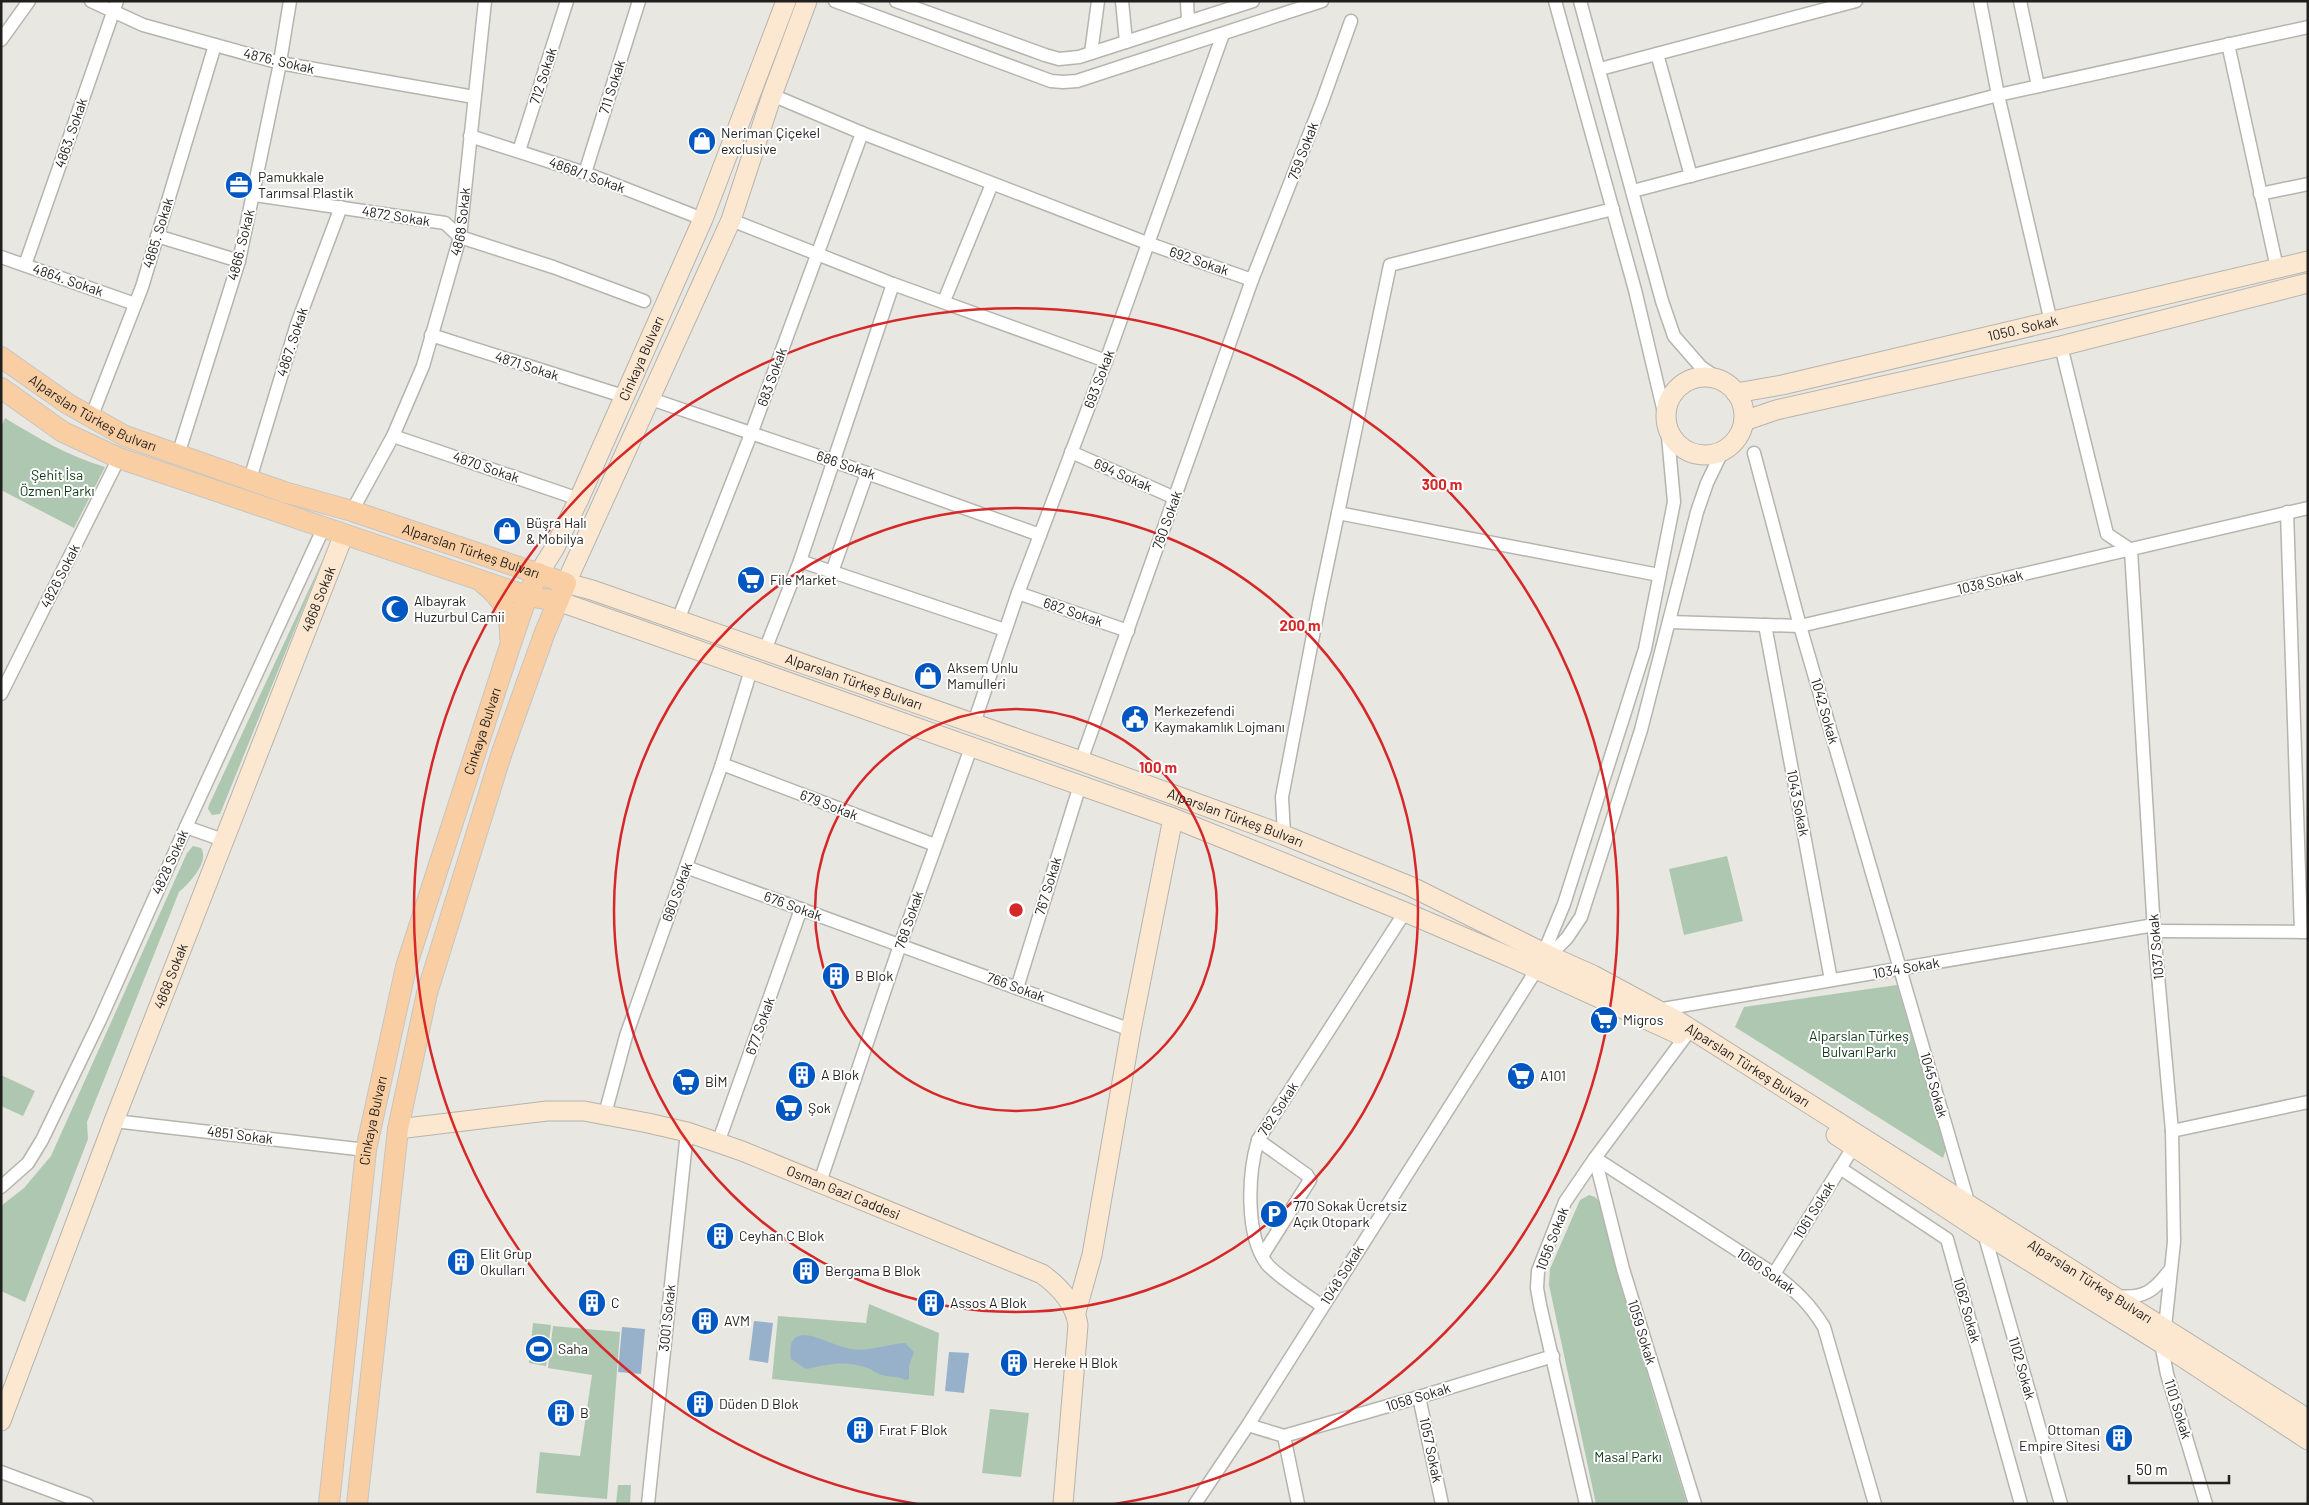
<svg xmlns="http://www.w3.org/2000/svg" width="2309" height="1505" viewBox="0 0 2309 1505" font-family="Barlow,sans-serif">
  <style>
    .green { fill: #aec7b0 }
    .water { fill: #98b1ca }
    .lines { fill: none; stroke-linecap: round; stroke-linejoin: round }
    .street-casing { stroke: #b5b4ae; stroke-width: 15 }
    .secondary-casing { stroke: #b5b4ae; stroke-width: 21 }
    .primary-casing { stroke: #c5c5c4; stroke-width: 22 }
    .street { stroke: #fff; stroke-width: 12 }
    .secondary { stroke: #fce7d1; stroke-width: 19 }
    .primary { stroke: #facea3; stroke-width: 20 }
    .ring { fill: none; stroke: #d62828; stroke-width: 2.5 }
    .labels { text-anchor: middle; stroke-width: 4; stroke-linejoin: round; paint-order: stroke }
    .street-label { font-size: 14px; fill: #201f1d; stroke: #fff }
    .poi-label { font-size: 14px; fill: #201f1d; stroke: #fff; text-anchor: start }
    .park-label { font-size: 14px; fill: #0d3715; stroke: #fff }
    .centre { fill: #d62828; stroke: #fff; stroke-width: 2.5 }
    .ring-label { font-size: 15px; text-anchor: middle; font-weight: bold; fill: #d62828; stroke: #fff; stroke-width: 4; stroke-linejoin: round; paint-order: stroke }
  </style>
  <rect width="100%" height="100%" fill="#e8e7e1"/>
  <!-- green -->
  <path class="green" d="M5,418C38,438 68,456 105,467L74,528L1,490V427Z
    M324,557L220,814L212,815L208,809L209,805Z
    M193,846L201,848C210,862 189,883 179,892L87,1122L88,1139L25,1302L1,1291V1206L24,1188L51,1156L187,853Z
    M1727,856L1743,921L1684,935L1669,869Z
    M1897,985L1946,1149L1943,1158L1735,1027L1744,1007Z
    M1,1075L35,1091L23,1116L1,1106Z
    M1589,1195L1595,1197L1600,1202L1654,1397L1687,1504H1596L1549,1285L1550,1269L1580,1200Z
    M869,1304L939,1333L934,1396L772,1379L778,1316L866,1323Z
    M533,1323L551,1325L546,1366L529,1363Z
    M553,1326L620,1332L607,1499L536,1493L540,1452L580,1456L592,1375L548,1368Z
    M990,1409L1029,1413L1021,1477L982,1473Z
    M618,1485H631L630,1504L616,1503Z"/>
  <!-- water -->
  <path class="water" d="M754,1321L773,1323L768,1363L749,1360Z
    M622,1327L645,1329L641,1374L618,1372Z
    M802,1335C819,1335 833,1346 851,1349C869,1352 886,1344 905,1343L914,1352L909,1366V1379L905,1380C896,1375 891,1378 882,1375C877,1374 873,1370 868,1368C844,1360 830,1364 806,1369L791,1359C790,1347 789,1338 802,1335Z
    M949,1352L969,1353L964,1393L945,1391Z"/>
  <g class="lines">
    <defs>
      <g id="street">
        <path d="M91,1L143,25L280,63L474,97"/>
        <path d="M835,1L1051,81L1063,82L1077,81L1322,1"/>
        <path d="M896,1L1045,55L1059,59L1079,57L1253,1"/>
        <path d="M1122,1L1126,42"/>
        <path d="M1187,1L1188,21"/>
        <path d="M1580,1L1662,301L1674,336L1701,367L1717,378"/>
        <path d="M1980,1L1998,95L2051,322"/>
        <path d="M2020,1L2038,86"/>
        <path d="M1,40L29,1"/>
        <path d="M2228,44L2277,268"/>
        <path d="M1091,53L1098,1"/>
        <path d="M1657,54L1691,176"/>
        <path d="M1600,69L1856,1"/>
        <path d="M772,95L862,133L1147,243L1252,280"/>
        <path d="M470,136L585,173L703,219"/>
        <path d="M519,151L567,1"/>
        <path d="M585,173L639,1"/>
        <path d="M1633,191L1998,95L2308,27"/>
        <path d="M2260,194L2308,184"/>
        <path d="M254,195L445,223L460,237L553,267L644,301"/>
        <path d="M731,220L893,284L1106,361"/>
        <path d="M157,236L239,261"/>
        <path d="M1,257L135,304"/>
        <path d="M25,265L117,1"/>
        <path d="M944,301L992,184"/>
        <path d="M431,335L623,396"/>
        <path d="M2061,346L2107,534L2131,550"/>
        <path d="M651,399L833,461L1040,535"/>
        <path d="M91,418L142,287L215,45"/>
        <path d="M393,436L579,499"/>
        <path d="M1071,452L1175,498"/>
        <path d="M1754,453L1800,626L1968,1202"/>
        <path d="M178,455L239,261L279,68L290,1"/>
        <path d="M250,479L297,324L341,207"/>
        <path id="s1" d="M352,511L393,436L423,366L460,237L485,1"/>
        <path d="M2287,512L2301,932"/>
        <path d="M1338,513L1659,575"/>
        <path d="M2131,550L2154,931L2172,1131L2174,1242L2165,1327L2161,1343L2167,1374L2206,1504"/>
        <path d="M800,561L1005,630"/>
        <path d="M832,572L867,473"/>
        <path d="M1018,593L1128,631"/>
        <path d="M678,620L751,434L862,133"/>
        <path d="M1669,622L1800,626L2308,508"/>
        <path d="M1765,625L1831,980"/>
        <path d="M765,650L800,561L893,284"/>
        <path d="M1,694L119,458"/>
        <path d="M974,723L1018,593L1106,361L1223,34"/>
        <path d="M1081,761L1252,280L1322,102L1351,21"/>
        <path d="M722,764L935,845"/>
        <path d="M186,827L223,840"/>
        <path d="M1284,835L1282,797L1320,599L1390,265L1613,209"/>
        <path d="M686,867L1131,1030"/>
        <path d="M2154,931L2308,932"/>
        <path d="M1545,960L1567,938L1581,917L1641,730L1697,512L1707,483L1723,450"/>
        <path d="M1017,988L1080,785"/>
        <path d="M1657,1010L2154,925"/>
        <path d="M605,1114L626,1036L722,764L751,670"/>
        <path d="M114,1121L366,1150"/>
        <path d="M2172,1131L2308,1102"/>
        <path d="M1258,1140L1307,1175L1310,1180L1262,1256"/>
        <path d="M718,1143L801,909"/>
        <path d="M1595,1158L1774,1274C1795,1290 1810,1304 1824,1327L1875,1504"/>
        <path d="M1595,1158L1623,1269L1695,1504"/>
        <path d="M1840,1168L1947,1239L2021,1504"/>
        <path d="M820,1182L900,945L972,745"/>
        <path d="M1,1187L28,1163L42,1140L100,1020L186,827L324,527"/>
        <path d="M1984,1233L2061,1504"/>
        <path d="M1774,1274L1854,1146"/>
        <path d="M2116,1296C2144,1299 2154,1291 2170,1270"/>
        <path d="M1322,1306C1307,1295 1278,1277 1267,1264C1245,1235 1248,1174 1258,1140L1405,912"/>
        <path d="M1419,1397L1442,1504"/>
        <path d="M1248,1425L1284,1436L1298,1504"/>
        <path d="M1284,1436L1419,1397L1553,1356"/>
        <path d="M1,1472L87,1504"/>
        <path d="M648,1504L687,1132"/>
        <path d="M1195,1504L1248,1425L1537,969L1564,904L1645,649L1674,502L1667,425L1635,290L1555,1"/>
        <path d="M1586,1504L1540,1305L1537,1288L1538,1271L1565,1202L1595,1158L1685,1037"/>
      </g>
      <g id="secondary">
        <path id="s2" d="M807,1L772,95L731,220L566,583L592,590L1081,761L1284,835L1412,887L1550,956L1593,975L1678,1021L2308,1419"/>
        <circle cx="1705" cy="416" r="39"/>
        <path id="s3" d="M1736,393L1782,385L2308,261"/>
        <path d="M1744,421L1776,410L2061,346L2308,283"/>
        <path id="s4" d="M539,573L554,549L579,499L703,219L786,1"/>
        <path d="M558,601L1173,818L1405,912L1512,958L1678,1034"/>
        <path id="s5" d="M398,1129L547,1111H584L648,1123L687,1132L742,1151L1042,1274C1060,1287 1075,1303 1078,1325L1063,1504"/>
        <path d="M1836,1135L1984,1233L2161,1343L2308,1440"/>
        <path d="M1076,1312L1092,1255L1131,1030L1173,818"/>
        <path id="s6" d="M1,1421L114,1121L344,534"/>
      </g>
      <g id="primary">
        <path id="s7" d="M1,357L68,404L125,436L284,492L352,511L566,583L545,632L501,755L427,993L398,1129L357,1504"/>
        <path d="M1,388L63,432L119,458L527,596L558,601"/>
        <path d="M483,583C502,598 511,612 510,637"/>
        <path id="s8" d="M329,1504L366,1150L406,967L509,649L527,596L539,573"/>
      </g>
    </defs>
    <!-- street casing -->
    <use href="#street" class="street-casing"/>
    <!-- secondary casing -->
    <use href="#secondary" class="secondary-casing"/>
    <!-- primary casing -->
    <use href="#primary" class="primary-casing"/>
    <!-- street -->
    <use href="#street" class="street"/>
    <!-- secondary -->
    <use href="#secondary" class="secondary"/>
    <!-- primary -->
    <use href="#primary" class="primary"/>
  </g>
  <!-- distance rings -->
  <g class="ring">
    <circle cx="1016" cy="910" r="201"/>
    <circle cx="1016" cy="910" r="402"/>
    <path d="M917 1504A602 602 0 1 1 1115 1504"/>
  </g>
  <!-- icons -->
  <defs>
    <symbol id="shop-disc" viewBox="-11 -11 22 22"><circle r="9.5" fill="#0057c1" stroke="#fff"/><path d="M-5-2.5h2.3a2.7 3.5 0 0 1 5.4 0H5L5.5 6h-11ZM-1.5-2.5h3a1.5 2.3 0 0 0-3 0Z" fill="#fff"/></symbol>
    <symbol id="office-disc" viewBox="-11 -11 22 22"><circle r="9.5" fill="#0057c1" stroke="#fff"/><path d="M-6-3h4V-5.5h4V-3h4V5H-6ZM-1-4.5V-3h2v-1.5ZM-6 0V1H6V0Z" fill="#fff"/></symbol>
    <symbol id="supermarket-disc" viewBox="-11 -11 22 22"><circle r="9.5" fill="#0057c1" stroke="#fff"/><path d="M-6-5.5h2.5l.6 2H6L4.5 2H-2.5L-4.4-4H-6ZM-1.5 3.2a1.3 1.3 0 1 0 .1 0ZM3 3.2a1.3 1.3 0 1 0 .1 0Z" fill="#fff"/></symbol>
    <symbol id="mosque-disc" viewBox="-11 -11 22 22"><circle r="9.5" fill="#0057c1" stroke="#fff"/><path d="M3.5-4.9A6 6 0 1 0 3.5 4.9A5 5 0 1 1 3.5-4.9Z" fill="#fff"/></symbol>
    <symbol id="civic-disc" viewBox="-11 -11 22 22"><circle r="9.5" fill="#0057c1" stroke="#fff"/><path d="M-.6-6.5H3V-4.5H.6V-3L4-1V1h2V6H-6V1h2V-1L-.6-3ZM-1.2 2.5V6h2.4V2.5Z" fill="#fff"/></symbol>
    <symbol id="building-disc" viewBox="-11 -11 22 22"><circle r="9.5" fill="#0057c1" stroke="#fff"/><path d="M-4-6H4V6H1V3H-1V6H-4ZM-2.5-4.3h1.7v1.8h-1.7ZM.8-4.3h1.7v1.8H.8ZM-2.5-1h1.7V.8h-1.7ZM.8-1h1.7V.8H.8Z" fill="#fff"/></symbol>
    <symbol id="parking-disc" viewBox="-11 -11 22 22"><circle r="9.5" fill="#0057c1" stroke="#fff"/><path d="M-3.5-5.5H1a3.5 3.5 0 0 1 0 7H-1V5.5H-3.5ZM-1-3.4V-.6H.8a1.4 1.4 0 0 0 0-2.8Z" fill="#fff"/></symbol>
    <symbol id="stadium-disc" viewBox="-11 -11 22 22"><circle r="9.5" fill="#0057c1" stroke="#fff"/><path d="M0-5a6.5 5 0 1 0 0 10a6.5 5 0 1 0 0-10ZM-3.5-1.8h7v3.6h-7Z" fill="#fff"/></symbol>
  </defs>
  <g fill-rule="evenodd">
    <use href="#shop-disc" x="686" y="125" width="32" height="32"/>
    <use href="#office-disc" x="223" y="169" width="32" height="32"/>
    <use href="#shop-disc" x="491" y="515" width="32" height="32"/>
    <use href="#supermarket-disc" x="735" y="564" width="32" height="32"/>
    <use href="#mosque-disc" x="379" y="593" width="32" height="32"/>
    <use href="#shop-disc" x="912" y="660" width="32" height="32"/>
    <use href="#civic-disc" x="1119" y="703" width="32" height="32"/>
    <use href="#building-disc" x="820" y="960" width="32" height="32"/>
    <use href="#supermarket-disc" x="1588" y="1004" width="32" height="32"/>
    <use href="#building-disc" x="786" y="1059" width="32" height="32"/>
    <use href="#supermarket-disc" x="1505" y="1060" width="32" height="32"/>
    <use href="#supermarket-disc" x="670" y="1066" width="32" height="32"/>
    <use href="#supermarket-disc" x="773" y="1092" width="32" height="32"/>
    <use href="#parking-disc" x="1258" y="1198" width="32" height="32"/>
    <use href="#building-disc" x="704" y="1220" width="32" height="32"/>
    <use href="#building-disc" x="445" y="1246" width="32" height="32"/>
    <use href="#building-disc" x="790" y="1255" width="32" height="32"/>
    <use href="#building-disc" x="576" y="1287" width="32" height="32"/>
    <use href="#building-disc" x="915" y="1287" width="32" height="32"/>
    <use href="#building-disc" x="689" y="1305" width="32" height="32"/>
    <use href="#stadium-disc" x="523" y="1333" width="32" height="32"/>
    <use href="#building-disc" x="998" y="1347" width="32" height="32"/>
    <use href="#building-disc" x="684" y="1388" width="32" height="32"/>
    <use href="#building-disc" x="545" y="1397" width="32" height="32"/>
    <use href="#building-disc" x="844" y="1414" width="32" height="32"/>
    <use href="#building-disc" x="2103" y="1422" width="32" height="32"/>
  </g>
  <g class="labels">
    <!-- street labels -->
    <g class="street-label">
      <text transform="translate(279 61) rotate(13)" y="5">4876. Sokak</text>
      <text transform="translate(543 76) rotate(-72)" y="5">712 Sokak</text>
      <text transform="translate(612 87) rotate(-72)" y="5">711 Sokak</text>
      <text transform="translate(71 133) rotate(-71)" y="5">4863. Sokak</text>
      <text transform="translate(1303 151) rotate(-69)" y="5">759 Sokak</text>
      <text transform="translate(587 175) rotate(20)" y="5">4868/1 Sokak</text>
      <text transform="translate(396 216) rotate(9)" y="5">4872 Sokak</text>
      <text dy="5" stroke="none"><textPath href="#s1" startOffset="311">4868 Sokak</textPath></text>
      <text transform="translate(158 233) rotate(-73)" y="5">4865. Sokak</text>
      <text transform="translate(241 245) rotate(-76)" y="5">4866. Sokak</text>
      <text transform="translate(1199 261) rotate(19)" y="5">692 Sokak</text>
      <text transform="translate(68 280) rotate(19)" y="5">4864. Sokak</text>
      <text dy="5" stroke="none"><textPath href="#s3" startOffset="294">1050. Sokak</textPath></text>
      <text transform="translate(292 342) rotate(-72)" y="5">4867. Sokak</text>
      <text dy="5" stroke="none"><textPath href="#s4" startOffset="238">Cinkaya Bulvarı</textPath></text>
      <text transform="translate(527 366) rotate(18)" y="5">4871 Sokak</text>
      <text transform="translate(772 377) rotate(-70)" y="5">683 Sokak</text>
      <text transform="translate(1099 379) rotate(-69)" y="5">693 Sokak</text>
      <text dy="5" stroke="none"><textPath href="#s7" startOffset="108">Alparslan Türkeş Bulvarı</textPath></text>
      <text transform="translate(846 465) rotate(19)" y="5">686 Sokak</text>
      <text transform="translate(486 467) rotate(19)" y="5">4870 Sokak</text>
      <text transform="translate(1123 475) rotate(24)" y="5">694 Sokak</text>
      <text transform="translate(1167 520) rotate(-70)" y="5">760 Sokak</text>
      <text dy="5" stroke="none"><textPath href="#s7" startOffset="512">Alparslan Türkeş Bulvarı</textPath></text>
      <text transform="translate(60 576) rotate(-63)" y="5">4826 Sokak</text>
      <text transform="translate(1990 582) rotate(-13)" y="5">1038 Sokak</text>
      <text dy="5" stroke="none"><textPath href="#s6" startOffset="881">4868 Sokak</textPath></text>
      <text transform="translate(1073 612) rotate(19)" y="5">682 Sokak</text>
      <text dy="5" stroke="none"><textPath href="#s2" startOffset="935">Alparslan Türkeş Bulvarı</textPath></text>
      <text transform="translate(1825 711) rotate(74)" y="5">1042 Sokak</text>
      <text dy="5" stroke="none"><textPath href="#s8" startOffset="791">Cinkaya Bulvarı</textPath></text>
      <text transform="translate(1798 803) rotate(79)" y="5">1043 Sokak</text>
      <text transform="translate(829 805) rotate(21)" y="5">679 Sokak</text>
      <text dy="5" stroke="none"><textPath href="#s2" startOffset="1340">Alparslan Türkeş Bulvarı</textPath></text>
      <text transform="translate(170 862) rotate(-66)" y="5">4828 Sokak</text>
      <text transform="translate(1048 886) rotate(-73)" y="5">767 Sokak</text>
      <text transform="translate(677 892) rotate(-70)" y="5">680 Sokak</text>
      <text transform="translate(793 906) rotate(20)" y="5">676 Sokak</text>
      <text transform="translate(909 920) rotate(-71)" y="5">768 Sokak</text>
      <text transform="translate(2156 947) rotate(-95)" y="5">1037 Sokak</text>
      <text transform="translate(1906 968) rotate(-10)" y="5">1034 Sokak</text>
      <text dy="5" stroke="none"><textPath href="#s6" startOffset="476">4868 Sokak</textPath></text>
      <text transform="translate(1016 987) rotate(20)" y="5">766 Sokak</text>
      <text transform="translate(760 1026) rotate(-70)" y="5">677 Sokak</text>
      <text dy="5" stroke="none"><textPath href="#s2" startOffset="1910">Alparslan Türkeş Bulvarı</textPath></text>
      <text transform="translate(1934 1085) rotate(74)" y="5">1045 Sokak</text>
      <text transform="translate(1278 1109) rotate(-57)" y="5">762 Sokak</text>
      <text dy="5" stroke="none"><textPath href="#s8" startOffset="386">Cinkaya Bulvarı</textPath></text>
      <text transform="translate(240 1135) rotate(7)" y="5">4851 Sokak</text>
      <text dy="5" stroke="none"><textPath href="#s5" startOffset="460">Osman Gazi Caddesi</textPath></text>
      <text transform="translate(1814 1210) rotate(-58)" y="5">1061 Sokak</text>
      <text transform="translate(1552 1239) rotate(-69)" y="5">1056 Sokak</text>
      <text transform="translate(1766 1271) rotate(35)" y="5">1060 Sokak</text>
      <text transform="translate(1342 1275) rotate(-58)" y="5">1048 Sokak</text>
      <text dy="5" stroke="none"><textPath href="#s2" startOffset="2315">Alparslan Türkeş Bulvarı</textPath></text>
      <text transform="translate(1967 1310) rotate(74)" y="5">1062 Sokak</text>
      <text transform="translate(667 1318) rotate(-84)" y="5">3001 Sokak</text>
      <text transform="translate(1642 1332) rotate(73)" y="5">1059 Sokak</text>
      <text transform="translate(2022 1368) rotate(74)" y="5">1102 Sokak</text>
      <text transform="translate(1418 1397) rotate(-17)" y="5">1058 Sokak</text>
      <text transform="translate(2178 1409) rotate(73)" y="5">1101 Sokak</text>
      <text transform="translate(1431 1450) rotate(78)" y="5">1057 Sokak</text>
    </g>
    <!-- poi labels -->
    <g class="poi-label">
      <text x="721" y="138">Neriman Çiçekel<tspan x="721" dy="16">exclusive</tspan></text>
      <text x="258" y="182">Pamukkale<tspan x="258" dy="16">Tarımsal Plastik</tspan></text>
      <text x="526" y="528">Büşra Halı<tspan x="526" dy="16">&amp; Mobilya</tspan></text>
      <text x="770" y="585">File Market</text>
      <text x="414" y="606">Albayrak<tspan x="414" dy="16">Huzurbul Camii</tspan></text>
      <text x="947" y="673">Aksem Unlu<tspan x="947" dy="16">Mamulleri</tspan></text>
      <text x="1154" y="716">Merkezefendi<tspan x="1154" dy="16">Kaymakamlık Lojmanı</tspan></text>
      <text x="855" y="981">B Blok</text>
      <text x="1623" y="1025">Migros</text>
      <text x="821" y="1080">A Blok</text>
      <text x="1540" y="1081">A101</text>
      <text x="705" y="1087">BİM</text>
      <text x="808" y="1113">Şok</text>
      <text x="1293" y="1211">770 Sokak Ücretsiz<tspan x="1293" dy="16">Açık Otopark</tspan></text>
      <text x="739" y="1241">Ceyhan C Blok</text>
      <text x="480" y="1259">Elit Grup<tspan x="480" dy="16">Okulları</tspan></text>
      <text x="825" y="1276">Bergama B Blok</text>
      <text x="611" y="1308">C</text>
      <text x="950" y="1308">Assos A Blok</text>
      <text x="724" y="1326">AVM</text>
      <text x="558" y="1354">Saha</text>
      <text x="1033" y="1368">Hereke H Blok</text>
      <text x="719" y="1409">Düden D Blok</text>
      <text x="580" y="1418">B</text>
      <text x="879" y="1435">Fırat F Blok</text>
      <text x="2100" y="1435" text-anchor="end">Ottoman<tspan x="2100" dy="16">Empire Sitesi</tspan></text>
    </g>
    <!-- park labels -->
    <g class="park-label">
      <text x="57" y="480">Şehit İsa<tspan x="57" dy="16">Özmen Parkı</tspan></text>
      <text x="1859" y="1041">Alparslan Türkeş<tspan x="1859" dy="16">Bulvarı Parkı</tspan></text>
      <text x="1628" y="1462">Masal Parkı</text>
    </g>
  </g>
  <circle cx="1016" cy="910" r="8" class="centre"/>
  <g class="ring-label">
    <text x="1442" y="490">300 m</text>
    <text x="1300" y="631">200 m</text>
    <text x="1158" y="773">100 m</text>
  </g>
  <!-- border -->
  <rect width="2309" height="1505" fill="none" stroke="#201f1d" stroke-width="5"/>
  <!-- scale -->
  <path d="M2129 1475v8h100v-8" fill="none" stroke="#201f1d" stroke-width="2.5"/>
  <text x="2136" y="1475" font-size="15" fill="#201f1d" stroke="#ffffff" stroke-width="4" paint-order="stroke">50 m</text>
</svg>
